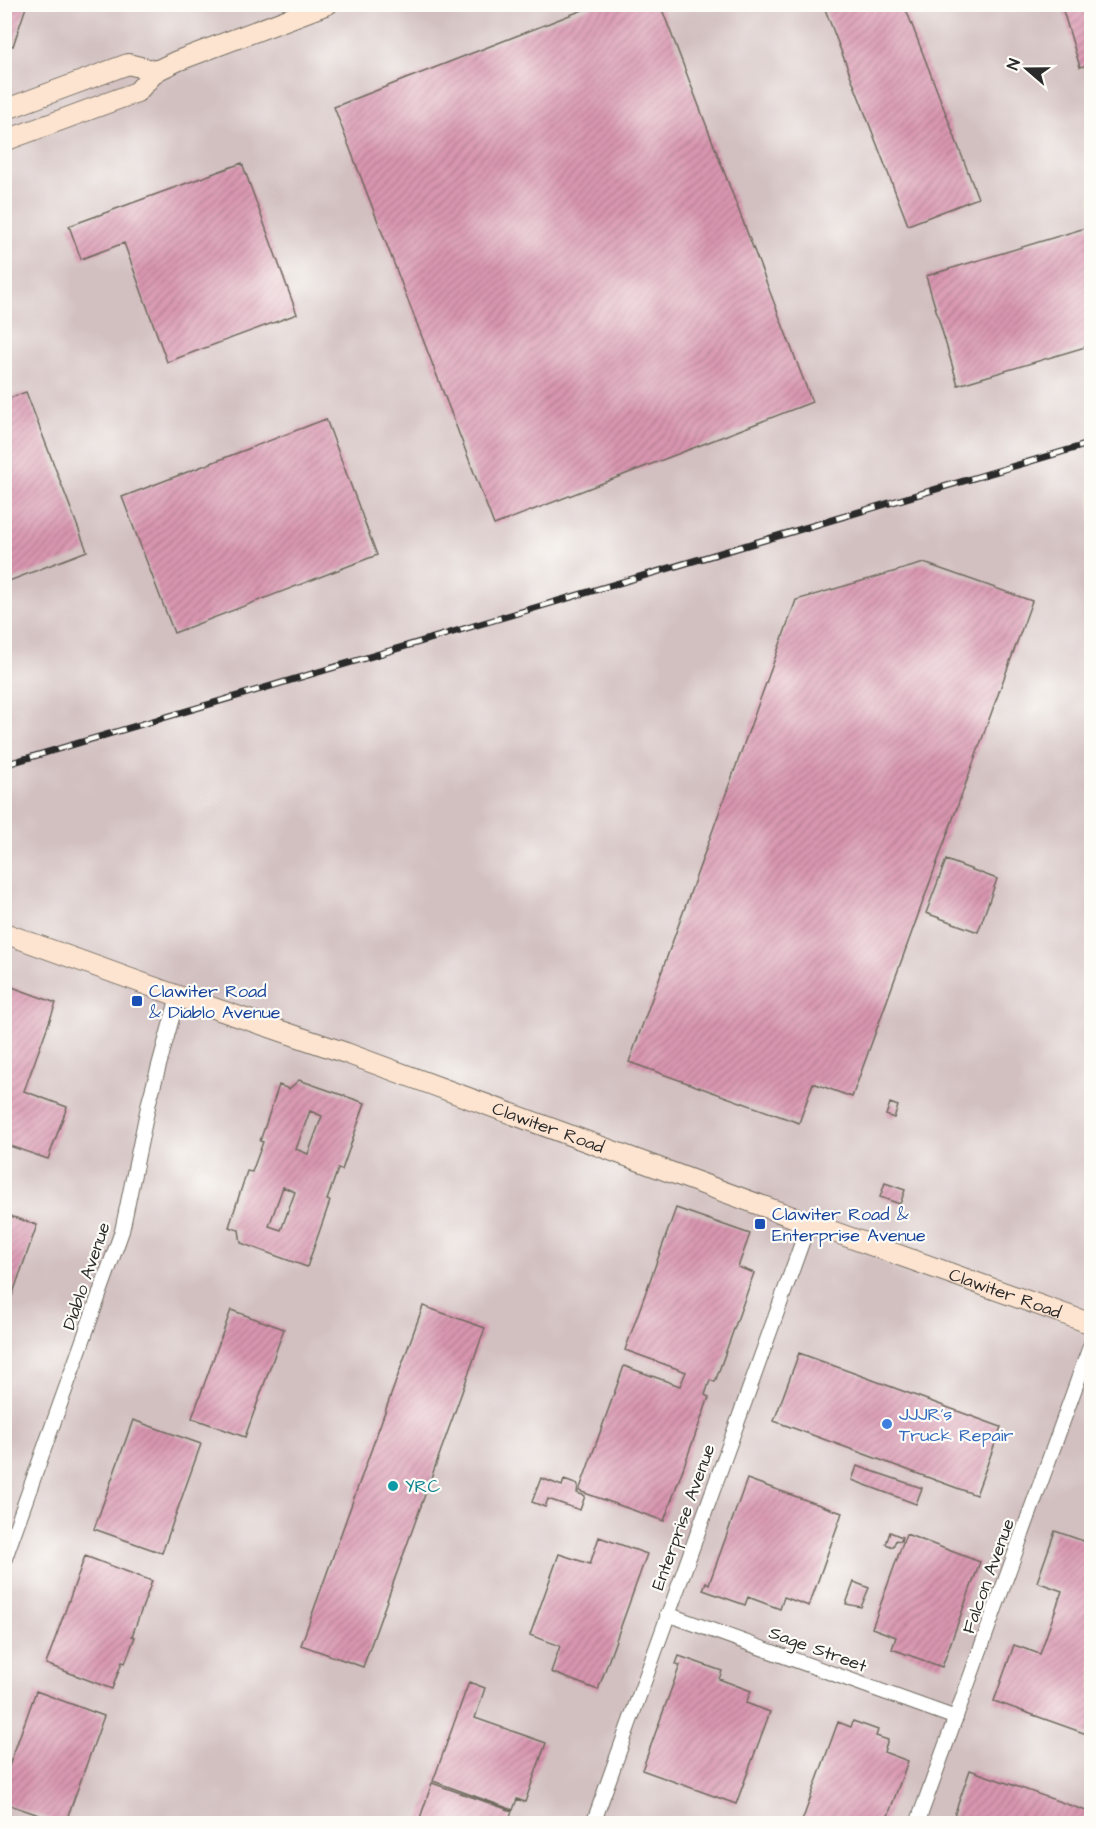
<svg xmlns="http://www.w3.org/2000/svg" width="1096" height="1828" viewBox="0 0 1096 1828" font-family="'Architects Daughter',sans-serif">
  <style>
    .industrial { fill: #d2bfc0 }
    .building { fill: url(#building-hatch); fill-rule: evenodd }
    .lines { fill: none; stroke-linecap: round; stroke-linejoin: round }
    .street-casing { stroke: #6f6a5f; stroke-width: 16 }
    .secondary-casing { stroke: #6f6a5f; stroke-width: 22 }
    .street { stroke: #fff; stroke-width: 14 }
    .secondary { stroke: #fde4d1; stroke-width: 20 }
    .rail-casing { stroke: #2b2b2b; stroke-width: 7 }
    .rail { stroke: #fdfcf7; stroke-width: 4.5; stroke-dasharray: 14; stroke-linecap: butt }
    .transit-dot { fill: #1a4fb4; stroke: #fdfcf7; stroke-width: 2 }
    .shop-dot { fill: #3f7fe0; stroke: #fdfcf7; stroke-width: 2 }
    .culture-dot { fill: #0f9aa8; stroke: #fdfcf7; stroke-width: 2 }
    .labels { text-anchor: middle; stroke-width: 4.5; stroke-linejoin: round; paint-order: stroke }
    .transit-label { font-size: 18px; fill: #164399; stroke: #fdfcf7; text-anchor: start }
    .street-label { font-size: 18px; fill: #2b2b2b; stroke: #fdfcf7 }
    .shop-label { font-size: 18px; fill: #366cbe; stroke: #fdfcf7; text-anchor: start }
    .culture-label { font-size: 18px; fill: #0d838f; stroke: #fdfcf7; text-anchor: start }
  </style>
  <defs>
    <pattern id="building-hatch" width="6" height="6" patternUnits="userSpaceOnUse" patternTransform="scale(1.5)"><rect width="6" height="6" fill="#d996b0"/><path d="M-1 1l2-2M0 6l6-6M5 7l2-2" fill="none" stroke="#b07b8f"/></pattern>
  </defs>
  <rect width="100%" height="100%" fill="#fdfcf7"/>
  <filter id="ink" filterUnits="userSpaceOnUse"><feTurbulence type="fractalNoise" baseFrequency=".0167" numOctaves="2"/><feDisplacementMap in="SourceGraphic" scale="12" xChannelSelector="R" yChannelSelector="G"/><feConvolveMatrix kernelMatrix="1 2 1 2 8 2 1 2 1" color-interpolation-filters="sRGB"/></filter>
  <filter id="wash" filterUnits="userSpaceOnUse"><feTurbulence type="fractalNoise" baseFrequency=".008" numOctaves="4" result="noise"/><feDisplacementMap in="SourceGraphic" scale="24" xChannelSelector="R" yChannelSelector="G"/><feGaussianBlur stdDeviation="1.35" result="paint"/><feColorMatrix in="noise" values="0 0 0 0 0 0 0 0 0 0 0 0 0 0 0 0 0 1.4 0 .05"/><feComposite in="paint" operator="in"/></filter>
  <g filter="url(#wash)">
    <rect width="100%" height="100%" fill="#ede0bf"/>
    <!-- industrial -->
    <path class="industrial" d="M5,5H1091V1823H5Z"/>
    <g id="blocks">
      <!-- building -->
      <path class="building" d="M4,4H27L13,46L4,43Z
        M598,4H660L812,402L494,525L334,107Z
        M823,4H904L978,198L908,225Z
        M1061,4H1092V64L1080,67Z
        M242,163L297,314L167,362L124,243L81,259L69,226Z
        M1092,226V345L958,385L926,276Z
        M26,392L87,551L4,583V400Z
        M326,419L377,555L174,633L122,497Z
        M924,563L1032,601L852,1097L813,1083L799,1123L629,1062L796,600Z
        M946,860L997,879L978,932L926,913Z
        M4,984L56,1003L24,1091L67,1107L48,1159L4,1144Z
        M299,1080L365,1103L342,1170L338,1169L327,1200L330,1201L307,1267L241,1243L239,1230L229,1227L247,1171L252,1172L263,1142L260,1141L279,1085L289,1089ZM310,1111L322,1116L308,1154L296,1149ZM283,1187L295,1192L281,1230L269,1226Z
        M890,1103L898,1106L894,1118L886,1115Z
        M885,1183L905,1190L900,1204L880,1197Z
        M676,1208L750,1234L738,1267L754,1273L715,1382L710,1380L705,1395L709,1397L664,1521L579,1491L624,1366L680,1386L686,1372L625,1350Z
        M4,1214L37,1225L5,1316H4Z
        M423,1306L485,1328L363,1667L301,1645Z
        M231,1310L284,1329L245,1437L192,1418Z
        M799,1353L1001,1427L976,1495L774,1421Z
        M133,1420L201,1444L162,1553L94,1529Z
        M857,1466L922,1488L916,1504L852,1480Z
        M541,1478L562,1486L564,1480L578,1485L577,1493L585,1496L580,1510L548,1499L545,1507L532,1502Z
        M747,1479L842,1513L809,1606L784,1597L780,1609L748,1597L745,1605L703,1590L706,1582L709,1584Z
        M1055,1531L1092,1544V1736L994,1701L1014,1645L1040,1654L1062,1591L1037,1582Z
        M890,1532L902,1537L901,1541L896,1540L893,1547L886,1544Z
        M906,1534L980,1562L942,1667L892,1649L896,1637L872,1628Z
        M599,1537L647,1554L598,1690L551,1672L560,1646L530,1635L559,1554L590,1564Z
        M85,1556L152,1581L132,1636L135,1637L125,1663L122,1662L112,1689L46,1664Z
        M854,1582L869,1588L861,1607L846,1604Z
        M679,1656L722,1671L719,1679L751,1691L746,1703L770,1712L736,1804L642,1770L680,1665L676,1664Z
        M469,1682L485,1688L475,1718L546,1743L525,1802L517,1799L513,1810L433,1781Z
        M36,1691L104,1716L65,1824L4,1803V1780Z
        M853,1721L878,1730L876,1736L888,1740L884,1752L908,1761L885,1824H801L838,1722L851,1727Z
        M970,1770L1092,1813V1824H951Z
        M432,1783L512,1811L508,1824H418Z"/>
    </g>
  </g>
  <g filter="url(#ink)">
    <use href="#blocks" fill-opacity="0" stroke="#6f6a5f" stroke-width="1.5"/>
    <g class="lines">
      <defs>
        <path id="street" d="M4,1561L122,1231L149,1102L178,996
          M667,1614L956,1718
          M593,1824L809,1223
          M917,1824L1092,1341"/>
        <g id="secondary">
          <path d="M4,110L128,64L156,71"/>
          <path d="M4,141L137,92L156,71L177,61L328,4"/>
          <path id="s1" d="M4,933L178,996L346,1053L809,1223L1092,1324"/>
        </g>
      </defs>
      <!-- street casing -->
      <use href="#street" class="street-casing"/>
      <!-- secondary casing -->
      <use href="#secondary" class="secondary-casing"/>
      <!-- street -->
      <use href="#street" class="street"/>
      <!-- secondary -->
      <use href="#secondary" class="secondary"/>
      <defs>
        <path id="rail" d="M4,765L1092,443"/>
      </defs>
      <!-- rail casing -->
      <use href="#rail" class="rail-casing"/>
      <!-- rail -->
      <use href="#rail" class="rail"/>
    </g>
  </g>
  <!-- markers -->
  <g class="transit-dot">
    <rect x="131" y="995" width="12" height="12" rx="3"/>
    <rect x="754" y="1218" width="12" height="12" rx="3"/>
  </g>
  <circle class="shop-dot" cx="887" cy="1424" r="6"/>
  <circle class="culture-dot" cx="393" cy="1486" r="6"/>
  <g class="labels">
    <!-- transit labels -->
    <g class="transit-label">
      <text x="149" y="997">Clawiter Road<tspan x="149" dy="21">&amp; Diablo Avenue</tspan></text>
      <text x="772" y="1220">Clawiter Road &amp;<tspan x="772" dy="21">Enterprise Avenue</tspan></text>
    </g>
    <!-- street labels -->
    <g class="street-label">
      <text dy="6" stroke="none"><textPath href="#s1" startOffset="578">Clawiter Road</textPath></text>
      <text transform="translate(86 1276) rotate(-71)" y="6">Diablo Avenue</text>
      <text dy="6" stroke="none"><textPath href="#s1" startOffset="1064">Clawiter Road</textPath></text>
      <text transform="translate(683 1517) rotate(-70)" y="6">Enterprise Avenue</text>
      <text transform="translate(988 1576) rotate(-70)" y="6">Falcon Avenue</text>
      <text transform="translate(818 1649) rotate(20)" y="6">Sage Street</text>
    </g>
    <!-- shop labels -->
    <g class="shop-label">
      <text x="899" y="1420">JJJR's<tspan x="899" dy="21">Truck Repair</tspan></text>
    </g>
    <!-- culture labels -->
    <g class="culture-label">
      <text x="405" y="1492">YRC</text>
    </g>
  </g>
  <!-- margin -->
  <rect width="1096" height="1828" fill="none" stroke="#fdfcf7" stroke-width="24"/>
  <!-- north arrow -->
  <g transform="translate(1027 69) rotate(290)" stroke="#fdfcf7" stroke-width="4.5" paint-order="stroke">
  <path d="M0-4.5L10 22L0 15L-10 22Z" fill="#2b2b2b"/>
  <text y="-9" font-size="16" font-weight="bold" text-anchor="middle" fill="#2b2b2b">N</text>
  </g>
</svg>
